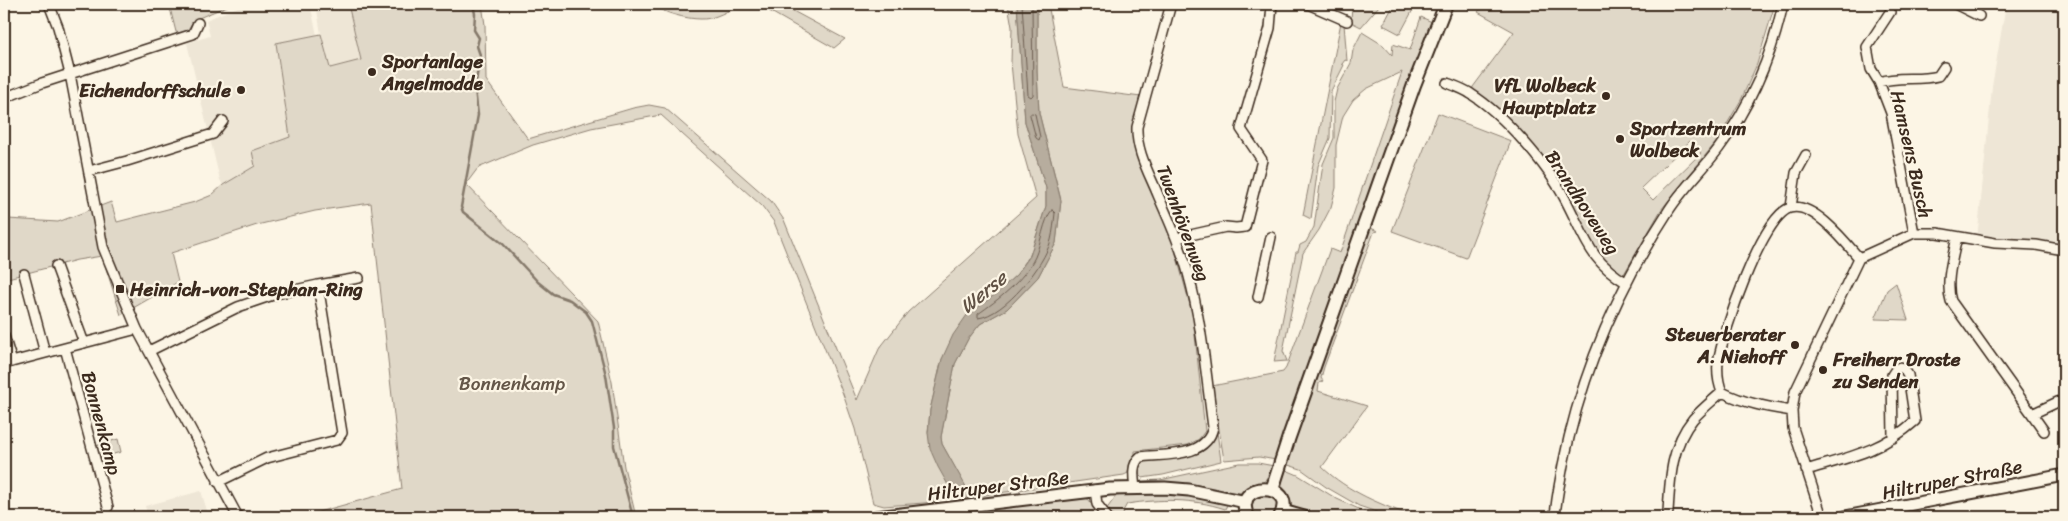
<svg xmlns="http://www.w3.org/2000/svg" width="2068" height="521" viewBox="0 0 2068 521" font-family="Sriracha,sans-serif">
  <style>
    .built { fill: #eee6d6 }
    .green { fill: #e0d8c8; stroke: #8e8173; fill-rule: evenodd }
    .water { fill: #b7ad9e; stroke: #85796b }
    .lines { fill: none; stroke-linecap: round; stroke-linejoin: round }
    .shore { stroke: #6d5e51; stroke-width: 1 }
    .stream { stroke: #85796b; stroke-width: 2.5 }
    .minor-casing { stroke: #3b2a1e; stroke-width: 12 }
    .tertiary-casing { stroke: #3b2a1e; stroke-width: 15 }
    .secondary-casing { stroke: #3b2a1e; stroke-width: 16 }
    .minor { stroke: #fcf5e5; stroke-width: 9 }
    .tertiary { stroke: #fcf5e5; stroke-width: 11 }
    .secondary { stroke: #fcf5e5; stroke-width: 12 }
    .poi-dot { fill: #3b2a1e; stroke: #fcf5e5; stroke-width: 2 }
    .labels { text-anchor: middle; stroke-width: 4.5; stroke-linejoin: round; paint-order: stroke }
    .poi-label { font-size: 19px; font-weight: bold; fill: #3b2a1e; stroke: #fcf5e5; text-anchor: start }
    .street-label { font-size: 19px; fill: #3b2a1e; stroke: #fcf5e5 }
    .park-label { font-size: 19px; fill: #645648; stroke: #fcf5e5 }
    .water-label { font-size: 20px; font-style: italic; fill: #605144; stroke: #fcf5e5 }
  </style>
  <rect width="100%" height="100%" fill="#fcf5e5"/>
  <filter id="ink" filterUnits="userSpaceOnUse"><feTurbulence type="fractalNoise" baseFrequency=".02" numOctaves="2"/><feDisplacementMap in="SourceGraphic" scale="10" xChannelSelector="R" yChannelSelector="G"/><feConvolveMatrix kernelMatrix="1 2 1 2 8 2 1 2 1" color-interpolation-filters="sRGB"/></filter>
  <g filter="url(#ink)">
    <!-- built -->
    <path class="built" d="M245,4H310L317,35L276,43L291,137L252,151L255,166L223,185L220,180L187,43L210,36L206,20Z
      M316,4H348L361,61L329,68L321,34Z
      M2006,4H2064V250L1977,240L1992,87Z
      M201,491L209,517H148L145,506Z"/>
    <!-- green -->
    <path class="green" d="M169,4H232L194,20L185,34L176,32Z
      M348,4H482L485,25L486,80L528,139L633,108L649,105L665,108L771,201L784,220L857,400L879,349L908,312L1036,198L1018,134L1011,63L1012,27L1008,4H1017L1025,122L1046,188V206L1030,255L1017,274L985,304L942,359L930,410L928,433L955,497L938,499L937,502L884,506L873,503L855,429L843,394L774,222L762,206L661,115L591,128L533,145L478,168L466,184L598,321L612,382L624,467L636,517H300L402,489L371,203L315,211L257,225L171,253L178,282L121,315L102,256L77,260L4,279V183L8,219L58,222L111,202L117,222L195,202L212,195L223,185L255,166L252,151L290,137L276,43L321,34L330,68L361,60Z
      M651,4H741C730,10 713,20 701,19C686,19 663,13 651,4Z
      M757,4H780L845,39L834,48Z
      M1037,4H1048L1064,87L1141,97L1133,136L1137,155L1172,239L1193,316L1205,431L1199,439L1188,445L1135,451V455L1129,465L1128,473L1124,475L971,497L942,444L941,437L955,364L968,339L980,324L1007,309L1038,277L1056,243L1061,200L1039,113L1037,71Z
      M1352,4H1379V6L1361,27L1351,22Z
      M1394,4H1416L1400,34L1383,25Z
      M1484,4H1775L1757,64L1741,100L1717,141L1661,210L1624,274H1621L1598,255L1541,163L1470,93L1473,87L1514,32L1478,12ZM1690,141L1701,153L1653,200L1641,188Z
      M1421,17L1432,22L1311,355L1276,460L1259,457L1224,460L1212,386L1283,372L1286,368L1330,249L1340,253L1402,72L1366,89L1353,100L1343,116L1336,145V188L1331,207L1319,230L1303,253L1283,351L1287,361L1274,362L1296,252H1298L1300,245L1306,242L1314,227L1323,164L1334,138V102L1337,89L1351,63L1353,50L1362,32L1383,45L1392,55L1393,44L1410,50Z
      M1341,22L1344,24L1347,61L1345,60L1342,64L1344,65L1331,91L1330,138L1318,166L1311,219L1303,215Z
      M1438,113L1511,141L1466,258L1392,231Z
      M1368,227L1378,231L1374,232L1324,367L1321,378L1323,381L1319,383L1318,391L1367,406L1322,467C1348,492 1382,505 1415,517H1391L1359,506L1326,487L1301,469L1285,464Z
      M1896,283L1908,320L1875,319L1887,290Z
      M1217,432L1221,461L1163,475L1142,478C1138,473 1138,467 1142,463C1167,454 1206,466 1217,432Z
      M118,439L121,452L99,458L96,446Z
      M1239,463H1258L1274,466L1264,482L1242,493L1144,484L1141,481L1160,480Z
      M1284,469L1298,475L1337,499L1376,517H1322L1308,514L1292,507L1281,490Z
      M1142,492L1181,494L1228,503L1225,509C1192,498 1160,499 1127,504L1123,511L1124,517H1112L1106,510L1116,496Z
      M1261,492L1277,500V514L1274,517H1255L1253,515L1251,501Z
      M1084,497C1093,500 1094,511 1101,517H983L980,513L996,510L997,506Z"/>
    <!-- water -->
    <path class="water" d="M1017,4H1037V71L1039,113L1061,201L1056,243L1038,277L1007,309L980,324L968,339L955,364L941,437L942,444L983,517H966L938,467L930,449L928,433L930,410L942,359L953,335L967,315L997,293L1017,274L1030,256L1046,206V188L1025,122Z"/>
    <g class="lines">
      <!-- shore -->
      <path class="shore" d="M1022,4L1028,95L1031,97L1033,95L1032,4
        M1032,113L1035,114L1040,137L1039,140L1036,138L1030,115Z
        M1052,210L1055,213C1054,222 1053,232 1051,240C1044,266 1005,315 978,318V314C998,300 1024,280 1035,257C1041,244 1043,220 1052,210Z"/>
      <!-- stream -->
      <path class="stream" d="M473,4L475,14L474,30L479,38L477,46L480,55L475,89L478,115L461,207L463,212L503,244L538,282L553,294L570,300L586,312L592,321L606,375L614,428V446L633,517"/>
      <defs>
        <path id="minor" d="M49,4L58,27L70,74L103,247L137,329L238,517
          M1308,4L1347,21
          M1955,4L1979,16
          M1890,12L1867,47L1871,69L1879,82L1891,113L1914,233
          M1879,82C1898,76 1919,81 1938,76L1944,67
          M1447,83C1455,86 1464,89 1471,94C1504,115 1547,164 1565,199C1585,236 1588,260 1627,283
          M4,98L42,83L193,34L198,23
          M89,171L127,161L213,134L223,121
          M1791,207L1796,173L1806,155
          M1957,237C1953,257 1945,282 1951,301L2032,414L2064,399
          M1177,238L1226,227L1236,228L1245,227L1262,160L1241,129L1270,28L1272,4
          M56,266L84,343
          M24,274L45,353
          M318,285L359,278
          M1258,297L1271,237
          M4,336L12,362
          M65,348L108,507
          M149,351L238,307L276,294L318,285L342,433L337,440L267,458L218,482
          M4,364L137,329
          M1792,411C1767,407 1744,403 1722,392C1718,382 1717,372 1718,362C1723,333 1762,216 1790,208C1813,201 1846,243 1859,258
          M2032,414L2044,431
          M1806,470C1850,457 1880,452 1915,421L1908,375L1905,370L1900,367L1896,369L1892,375L1893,438
          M1135,489C1134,478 1131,465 1140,457C1165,454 1207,458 1213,427C1206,375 1202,323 1188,273C1181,246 1169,221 1158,195C1149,173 1136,151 1137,127L1171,4
          M1095,490L1097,504L1107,517
          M1668,512C1670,479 1671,446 1693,419C1702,409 1712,401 1722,392
          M1555,517C1556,500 1560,482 1563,465C1581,374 1618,288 1669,210C1683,188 1703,170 1719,148C1750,106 1772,55 1783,4
          M1822,517L1793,428L1792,411L1795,392L1859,258L1914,233H1937L1995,243L2036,245L2064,250"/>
        <path id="tertiary" d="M1283,511L1304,517
          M876,517L1110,489L1165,488L1189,490L1246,502
          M1845,517L2064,475"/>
        <path id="secondary" d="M1272,490L1289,437L1414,85L1446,4
          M1248,517C1229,480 1300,480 1280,517"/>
      </defs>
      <!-- minor casing -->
      <use href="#minor" class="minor-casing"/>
      <!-- tertiary casing -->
      <use href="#tertiary" class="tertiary-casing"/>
      <!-- secondary casing -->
      <use href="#secondary" class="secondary-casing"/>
      <!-- minor -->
      <use href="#minor" class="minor"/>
      <!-- tertiary -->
      <use href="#tertiary" class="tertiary"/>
      <!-- secondary -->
      <use href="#secondary" class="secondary"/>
    </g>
  </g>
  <!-- markers -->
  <g class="poi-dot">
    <circle cx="372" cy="72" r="5"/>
    <circle cx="241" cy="90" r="5"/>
    <circle cx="1606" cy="96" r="5"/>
    <circle cx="1620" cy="139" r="5"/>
    <rect x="115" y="284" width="10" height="10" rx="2.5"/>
    <circle cx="1795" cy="345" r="5"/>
    <circle cx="1823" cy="370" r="5"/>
  </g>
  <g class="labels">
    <!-- poi labels -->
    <g class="poi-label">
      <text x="382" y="68">Sportanlage<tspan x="382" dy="22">Angelmodde</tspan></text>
      <text x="1596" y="92" text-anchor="end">VfL Wolbeck<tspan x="1596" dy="22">Hauptplatz</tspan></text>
      <text x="231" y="97" text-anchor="end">Eichendorffschule</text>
      <text x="1630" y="135">Sportzentrum<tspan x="1630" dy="22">Wolbeck</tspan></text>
      <text x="130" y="296">Heinrich-von-Stephan-Ring</text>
      <text x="1785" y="341" text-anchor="end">Steuerberater<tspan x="1785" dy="22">A. Niehoff</tspan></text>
      <text x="1833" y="366">Freiherr Droste<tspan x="1833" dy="22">zu Senden</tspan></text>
    </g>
    <!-- street labels -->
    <g class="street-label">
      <text transform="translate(1912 154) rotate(77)" y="7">Hamsens Busch</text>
      <text transform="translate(1583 202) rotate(57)" y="7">Brandhoveweg</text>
      <text transform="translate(1184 223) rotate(70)" y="7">Twenhövenweg</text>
      <text transform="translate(102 423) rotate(75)" y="7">Bonnenkamp</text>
      <text transform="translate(1952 479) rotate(-11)" y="7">Hiltruper Straße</text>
      <text transform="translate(998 485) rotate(-7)" y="7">Hiltruper Straße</text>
    </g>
    <!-- park labels -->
    <g class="park-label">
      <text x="512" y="390">Bonnenkamp</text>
    </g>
    <!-- water labels -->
    <g class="water-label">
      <text transform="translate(983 292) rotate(-39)" y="7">Werse</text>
    </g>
  </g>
  <!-- margin -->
  <rect width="2068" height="521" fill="none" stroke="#fcf5e5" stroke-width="20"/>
  <rect x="10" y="10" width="2048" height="501" fill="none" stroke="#3b2a1e" stroke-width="2" filter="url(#ink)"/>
</svg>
